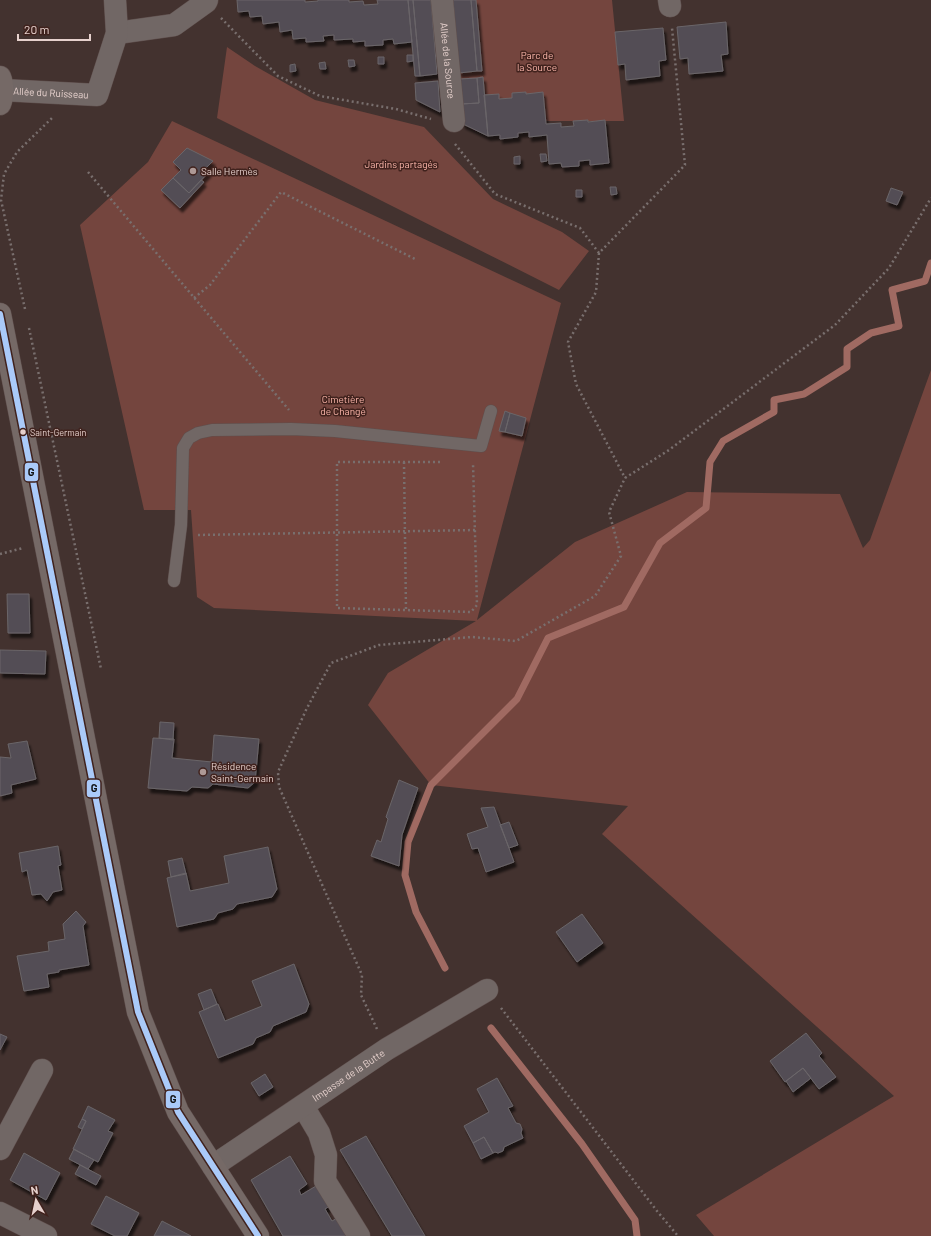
<svg xmlns="http://www.w3.org/2000/svg" width="931" height="1236" viewBox="0 0 931 1236" font-family="Barlow,sans-serif">
  <style>
    .green { fill: #74453e }
    .lines { fill: none; stroke-linecap: round; stroke-linejoin: round }
    .stream { stroke: #a06a62; stroke-width: 7 }
    .building { fill: #534e54; stroke: #6a6569; filter: url(#shadow) }
    .lane-casing { stroke: #5f4f4d; stroke-width: 13 }
    .street-casing { stroke: #5f4f4d; stroke-width: 23 }
    .secondary-casing { stroke: #5f4f4d; stroke-width: 23 }
    .path { stroke: #796f6e; stroke-width: 2.5; stroke-dasharray: 2 3; stroke-linecap: butt }
    .lane { stroke: #716765; stroke-width: 12 }
    .street { stroke: #716765; stroke-width: 22 }
    .secondary { stroke: #756966; stroke-width: 22 }
    .bus-1-casing { stroke: #40221d; stroke-width: 9 }
    .bus-1 { stroke: #aacaf9; stroke-width: 6 }
    .poi-dot { fill: #ad9996; stroke: #40221d; stroke-width: 1.5 }
    .bus-dot { fill: #e6d1cd; stroke: #40221d; stroke-width: 1.5 }
    .labels { text-anchor: middle; stroke-width: 3; stroke-linejoin: round; paint-order: stroke }
    .bus-label { font-size: 9px; fill: #e6d1cd; stroke: #40221d; text-anchor: start }
    .park-label { font-size: 10px; fill: #feb8ac; stroke: #40221d }
    .street-label { font-size: 10px; fill: #e6d1cd; stroke: #40221d }
    .poi-label { font-size: 10px; fill: #e6d1cd; stroke: #40221d; text-anchor: start }
    .line-badge { stroke: #40221d; stroke-width: 1.5 }
    .pale-badge-label { font-size: 11px; text-anchor: middle; font-weight: bold; fill: #111 }
  </style>
  <defs>
    <filter id="shadow"><feDropShadow dx="2.5" dy="4.5" stdDeviation="1" flood-color="#0009"/></filter>
  </defs>
  <rect width="100%" height="100%" fill="#43322f"/>
  <!-- green -->
  <path class="green" d="M451,0H612L624,121H454Z
    M227,47L255,66L315,100L424,127L493,199L562,232L589,251L559,290L217,118Z
    M172,121L561,303L477,620L575,542L687,492L840,494L863,548L870,540L931,370V1236H714L696,1215L894,1096L602,834L628,806L431,785L368,705L388,673L476,621L214,608L197,597L191,510H144L80,225L148,162Z"/>
  <g class="lines">
    <!-- stream -->
    <path class="stream" d="M445,968L416,912L405,875L408,842L431,785L517,699L548,638L624,607L660,543L706,508L710,462L723,441L774,412V400L804,394L847,367V349L871,333L899,326L892,290L925,281L931,263
      M491,1028L582,1144L635,1220L637,1236"/>
  </g>
  <!-- building -->
  <path class="building" d="M237,0H305V2L318,1V0H349V2L363,1L364,5L378,4L377,0H408L412,42L394,44L393,39L383,40V45L365,46V41L353,42V39L334,40V35L323,36L324,41L306,42V38L293,39L292,30L280,32L279,22L263,24L262,16L250,17L249,11L238,12Z
    M408,0H413L420,76H415Z
    M413,0H431L437,74L420,76Z
    M453,0H471L477,71L459,73Z
    M471,0H476L482,71H477Z
    M726,22L728,54L721,55L723,71L689,74L688,58L680,59L677,27Z
    M663,28L666,60L659,61L660,76L626,80L625,64L618,65L615,32Z
    M407,55H413V61L407,62Z
    M378,57H384V64H378Z
    M348,60H354L355,66L349,67Z
    M325,62L326,69H320L319,63Z
    M295,64L296,71L290,72V65Z
    M483,77L488,136L463,124L461,104L479,103L477,78Z
    M477,78L479,103L461,104L460,79Z
    M438,81L440,112L416,100L415,83Z
    M526,92V94L543,92L546,124L561,123V127L574,126L573,121L588,120V122L605,120L609,163L590,165V160L579,161V166L562,167L561,163L549,164L547,135L529,137V132L518,133V137L500,139V135L488,136L484,95L499,94V99L512,98V93Z
    M187,148L213,161L205,169L209,172L189,193L173,178L181,170L173,162Z
    M540,154H546L547,161L541,162Z
    M520,156V164H514V157Z
    M173,178L189,193L201,180L204,182L180,208L161,190Z
    M610,187H616L617,194L611,195Z
    M891,188L903,192L897,205L886,201Z
    M576,190H582V197H576Z
    M505,411L510,413L505,432L499,431Z
    M510,413L526,418L522,436L505,432Z
    M7,594H29L30,633H8Z
    M0,650L46,651L45,674L0,673Z
    M160,722L174,723L173,740L159,738Z
    M214,735L259,739L255,782L248,788L213,784L208,788L192,787L187,791L148,788L153,738L174,739L172,758L212,762Z
    M27,741L36,779L11,785L12,793L0,796V757L11,758L8,744Z
    M399,780L418,788L402,835L399,866L371,856L377,840L381,842L388,819L386,817Z
    M494,807L514,862L486,872L478,848L472,849L467,834L488,827L481,808Z
    M509,822L518,845L509,848L500,825Z
    M58,846L61,865L58,866L62,890L53,892L47,901L41,894L32,895L27,870L22,872L19,853Z
    M268,847L277,889L272,897L237,904L233,909L218,913L214,919L177,927L167,878L186,873L190,891L229,883L224,856Z
    M182,858L186,874L171,877L168,861Z
    M76,911L86,922L83,926L89,965L59,970V972L47,974L49,987L24,991L17,956L49,951L48,942L65,939L63,924Z
    M582,914L603,943L577,962L556,932Z
    M294,964L309,1004L306,1012L273,1026L270,1032L256,1038L253,1044L218,1058L199,1012L218,1004L225,1021L262,1006L252,981Z
    M211,989L217,1004L204,1010L198,994Z
    M806,1033L822,1053L819,1056L836,1077L819,1089L803,1068L785,1082L770,1061Z
    M0,1034L7,1037L0,1050Z
    M803,1068L811,1078L793,1092L786,1081Z
    M265,1074L273,1087L259,1096L251,1083Z
    M497,1078L513,1106L508,1108L516,1123L520,1124L522,1129L521,1133L523,1138L504,1147L503,1151L498,1153L495,1152L493,1153L484,1137L473,1143L464,1126L489,1112L477,1089Z
    M88,1106L115,1120L108,1131L113,1133L98,1162L73,1149L86,1121L82,1119Z
    M82,1119L86,1121L82,1129L78,1127Z
    M366,1136L425,1236H392L340,1150Z
    M484,1137L493,1153L481,1159L473,1143Z
    M74,1149L94,1160L88,1169L69,1159Z
    M24,1153L60,1173L46,1200L10,1180Z
    M290,1156L307,1184L299,1190L301,1195L321,1183L333,1204L325,1209L332,1221L341,1216L352,1236H283L251,1180Z
    M80,1165L101,1176L96,1185L75,1174Z
    M106,1196L139,1213L127,1236H115L91,1224Z
    M162,1221L191,1236H154Z"/>
  <g class="lines">
    <defs>
      <path id="lane" d="M174,581L181,525L183,448L189,438L198,433L212,430L291,429L335,431L481,446L491,411"/>
      <g id="street">
        <path id="s1" d="M442,0L454,121"/>
        <path d="M669,0L670,6"/>
        <path d="M117,33L174,25L206,2L207,0"/>
        <path id="s2" d="M2,90L97,95L117,33L115,0"/>
        <path d="M303,1106L319,1133L326,1155L325,1181L359,1236"/>
        <path d="M0,1149L42,1070"/>
        <path id="s3" d="M213,1166L387,1049L487,990"/>
        <path d="M0,1213L46,1236"/>
      </g>
      <path id="secondary" d="M0,77C3,84 3,97 0,104
        M0,314L138,1012L178,1112L258,1236"/>
    </defs>
    <!-- lane casing -->
    <use href="#lane" class="lane-casing"/>
    <!-- street casing -->
    <use href="#street" class="street-casing"/>
    <!-- secondary casing -->
    <use href="#secondary" class="secondary-casing"/>
    <!-- path -->
    <path class="path" d="M221,18L278,76L320,96L396,109L431,119
      M455,144L495,194L580,228L599,253L685,165L672,28
      M88,172L289,410
      M599,253L596,292L568,342L576,384L625,478
      M194,298L210,285L281,192L415,259
      M25,309L1,200L4,174L17,152L52,118L53,116
      M29,328L101,669
      M404,462L406,610
      M440,462H337V608L471,612L477,605L473,463
      M198,535L475,530
      M0,554L23,548
      M501,1008L657,1211L678,1236
      M377,1029L361,995L362,975L279,787L278,772L306,710L331,663L379,645L472,637L516,641L595,596L621,556L609,512L625,478L669,450L835,325L889,268L931,198"/>
    <!-- lane -->
    <use href="#lane" class="lane"/>
    <!-- street -->
    <use href="#street" class="street"/>
    <!-- secondary -->
    <use href="#secondary" class="secondary"/>
    <defs>
      <path id="bus-1" d="M0,314L138,1012L178,1112L258,1236"/>
    </defs>
    <!-- bus-1 casing -->
    <use href="#bus-1" class="bus-1-casing"/>
    <!-- bus-1 -->
    <use href="#bus-1" class="bus-1"/>
  </g>
  <!-- markers -->
  <g class="poi-dot">
    <circle cx="193" cy="171" r="4"/>
    <circle cx="203" cy="772" r="4"/>
  </g>
  <circle class="bus-dot" cx="23" cy="432" r="3.5"/>
  <g class="labels">
    <!-- bus labels -->
    <g class="bus-label">
      <text x="30" y="436">Saint-Germain</text>
    </g>
    <!-- park labels -->
    <g class="park-label">
      <text x="537" y="59">Parc de<tspan x="537" dy="12">la Source</tspan></text>
      <text x="401" y="168">Jardins partagés</text>
      <text x="343" y="403">Cimetière<tspan x="343" dy="12">de Changé</tspan></text>
    </g>
    <!-- street labels -->
    <g class="street-label">
      <text dy="4" stroke="none"><textPath href="#s1" startOffset="61">Allée de la Source</textPath></text>
      <text dy="4" stroke="none"><textPath href="#s2" startOffset="49">Allée du Ruisseau</textPath></text>
      <text dy="4" stroke="none"><textPath href="#s3" startOffset="163">Impasse de la Butte</textPath></text>
    </g>
    <!-- poi labels -->
    <g class="poi-label">
      <text x="201" y="175">Salle Hermès</text>
      <text x="211" y="770">Résidence<tspan x="211" dy="12">Saint-Germain</tspan></text>
    </g>
  </g>
  <g class="line-badge">
    <rect x="24" y="462" width="15" height="20" rx="4" fill="#aacaf9"/>
    <rect x="86" y="779" width="15" height="19" rx="4" fill="#aacaf9"/>
    <rect x="165" y="1090" width="16" height="19" rx="4" fill="#aacaf9"/>
  </g>
  <g class="pale-badge-label">
    <text x="31" y="476">G</text>
    <text x="94" y="792">G</text>
    <text x="173" y="1103">G</text>
  </g>
  <!-- north arrow -->
  <g transform="translate(36 1200) rotate(351)" stroke="#40221d" stroke-width="3" paint-order="stroke">
  <path d="M0-3L7 15L0 10L-7 15Z" fill="#e6d1cd"/>
  <text y="-6" font-size="11" font-weight="bold" text-anchor="middle" fill="#e6d1cd">N</text>
  </g>
  <!-- scale -->
  <path d="M18 34v6h72v-6" fill="none" stroke="#e6d1cd" stroke-width="2"/>
  <text x="24" y="34" font-size="12" fill="#e6d1cd" stroke="#40221d" stroke-width="3" paint-order="stroke">20 m</text>
</svg>
